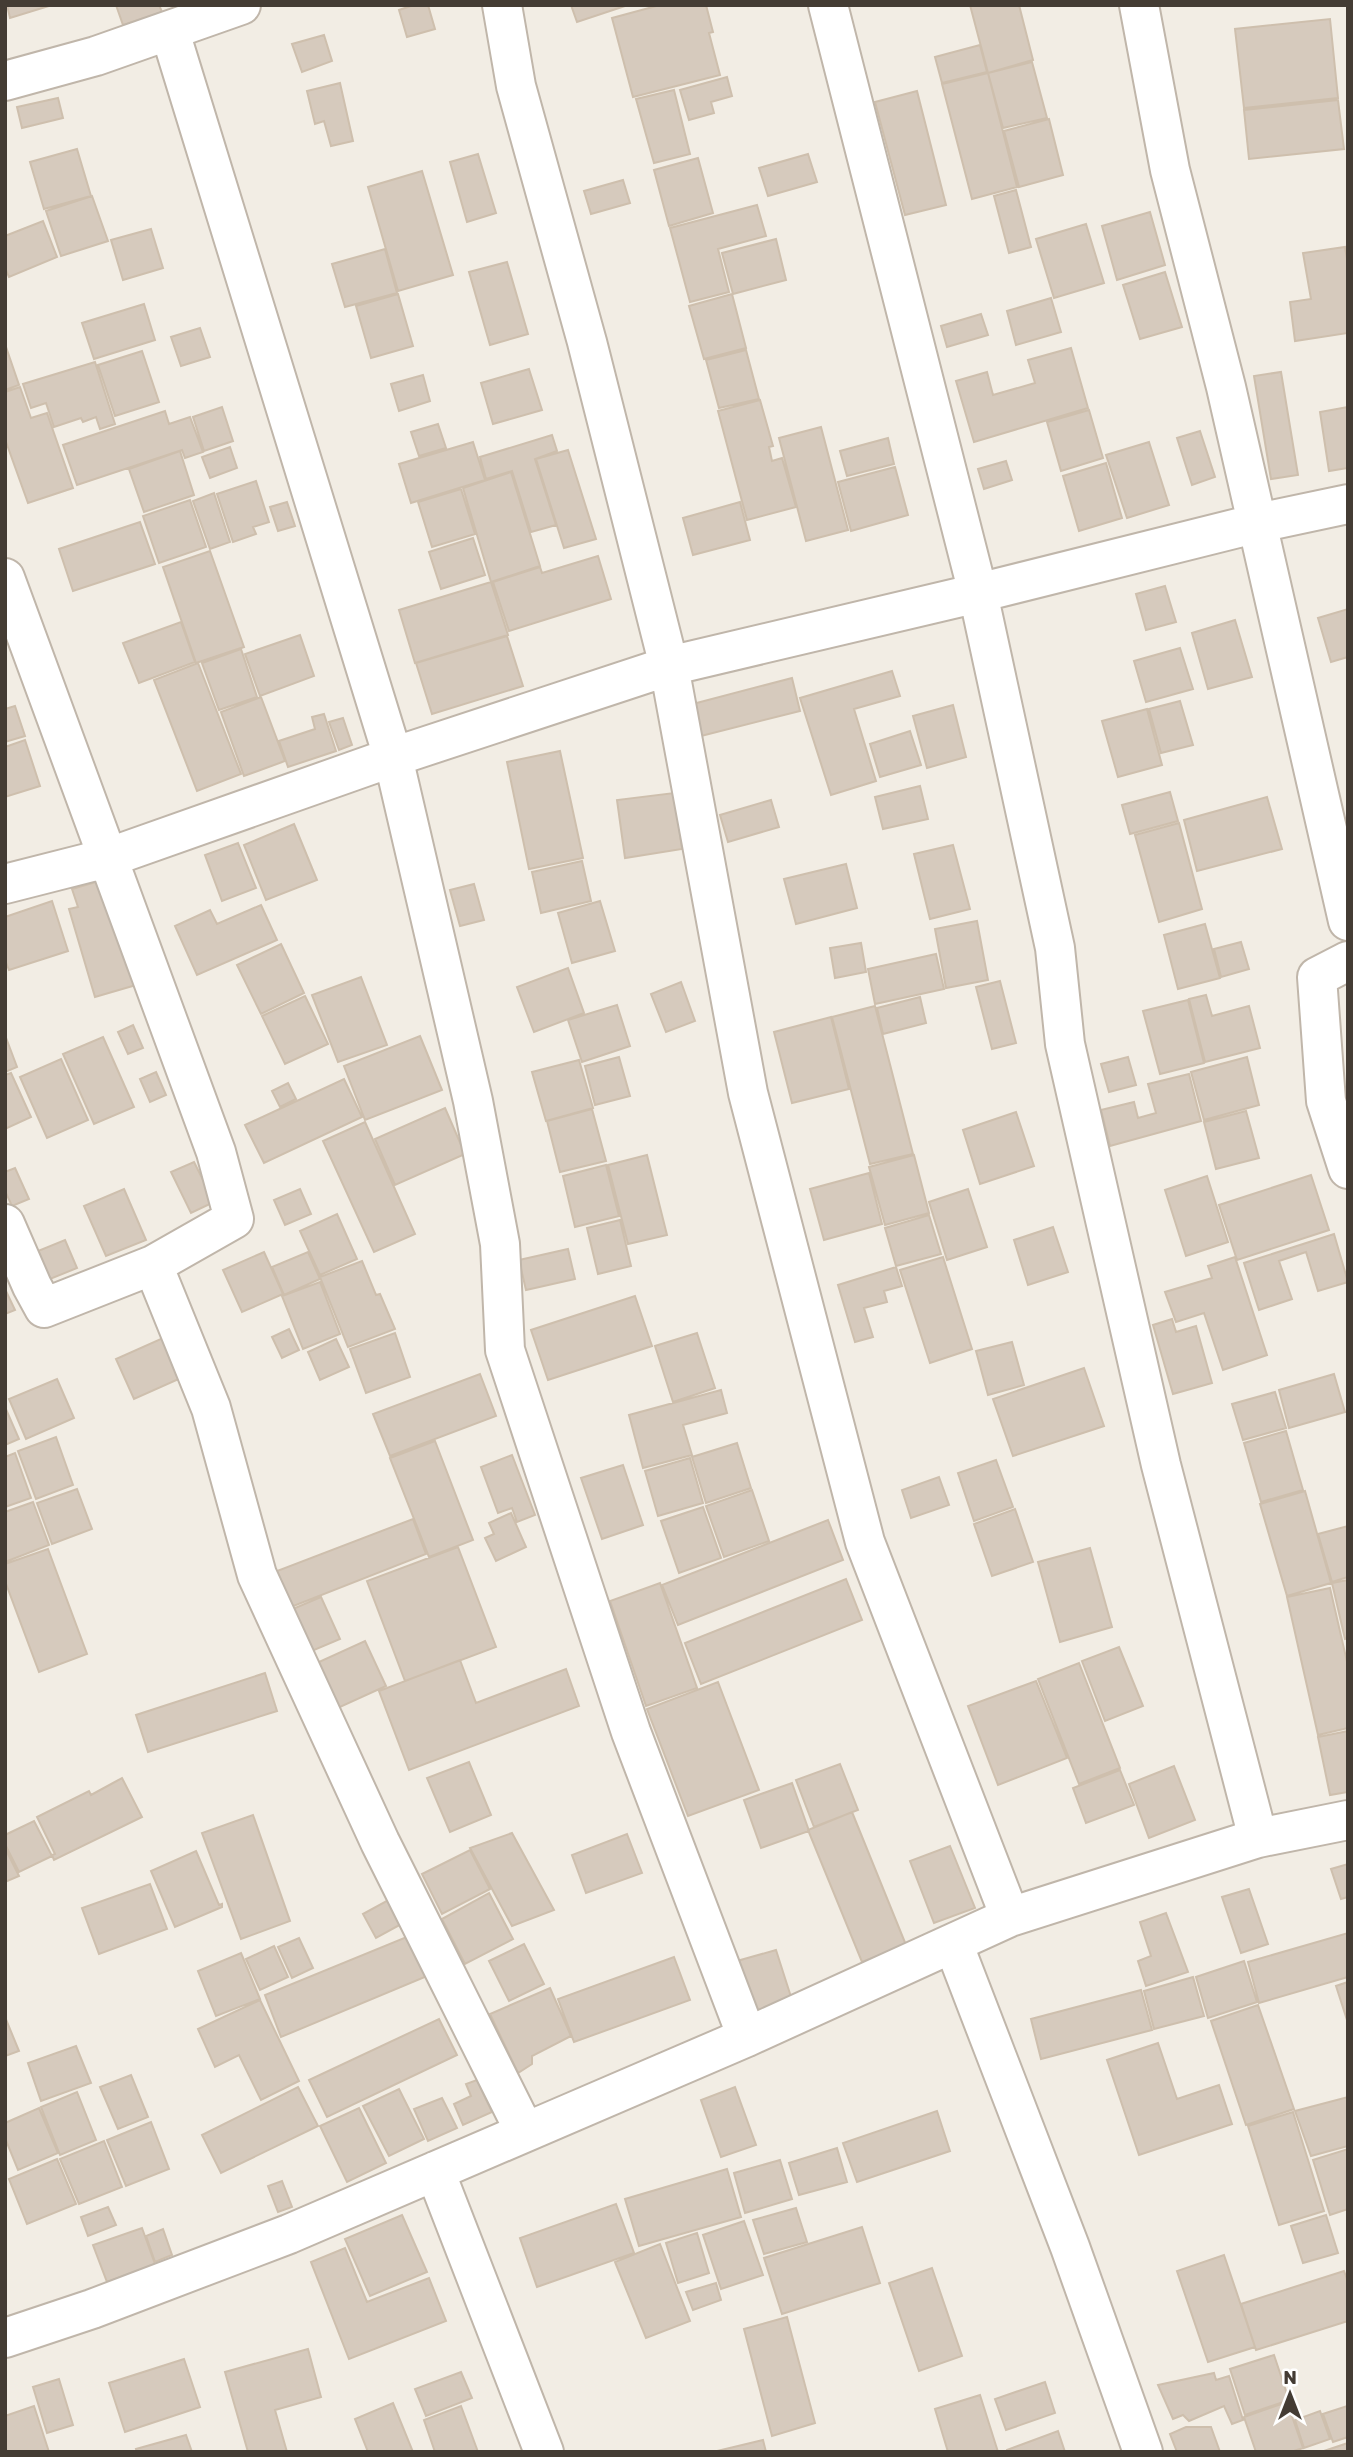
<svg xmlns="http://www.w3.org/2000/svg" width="1353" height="2457" viewBox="0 0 1353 2457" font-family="Rubik,sans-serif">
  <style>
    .building { fill: #d6cabd; stroke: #cebfad; stroke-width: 2 }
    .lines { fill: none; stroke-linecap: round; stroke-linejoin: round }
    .street-casing { stroke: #c0b6aa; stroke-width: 42 }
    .street { stroke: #fff; stroke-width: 38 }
  </style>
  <rect width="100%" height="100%" fill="#f2ede4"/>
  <!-- building -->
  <path class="building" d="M7,5H52L10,18Z
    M116,5H159L162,12L123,25Z
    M414,5H428L435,29L407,37L399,10Z
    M571,5H628L577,22Z
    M660,5H706L713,32L709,33L720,75L633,97L612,18Z
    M970,5H1019L1033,60L988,73Z
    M1330,19L1338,98L1244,108L1235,29Z
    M324,35L332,61L302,72L292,44Z
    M980,45L987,72L942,83L935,57Z
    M1032,62L1047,118L1003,128L988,73Z
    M988,73L1017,187L972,199L942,84Z
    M727,77L732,96L711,102L714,113L689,120L680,90Z
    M340,83L353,141L331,146L324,121L315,124L307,91Z
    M674,90L690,154L654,163L636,99Z
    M917,91L946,205L905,215L875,102Z
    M58,98L63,118L22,128L17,107Z
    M1338,100L1344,149L1249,159L1244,110Z
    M1049,119L1063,175L1019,187L1004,131Z
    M77,149L91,196L44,209L30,162Z
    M478,154L496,213L467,222L450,162Z
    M808,154L817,182L768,196L759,168Z
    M698,158L713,213L669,226L654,170Z
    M422,171L453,275L398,291L368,187Z
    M623,180L630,203L591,214L584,191Z
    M1016,190L1031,247L1009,253L994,196Z
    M92,196L108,241L61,256L46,211Z
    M757,205L766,236L718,249L729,292L690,302L670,228Z
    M1150,212L1165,265L1117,280L1102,226Z
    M43,221L57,257L9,277L5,268V236Z
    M1086,224L1104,283L1054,298L1036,239Z
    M151,229L163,268L123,280L111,240Z
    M776,239L786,280L733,294L722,253Z
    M1345,247L1348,265V333L1295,341L1290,302L1311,299L1303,253Z
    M385,249L397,293L345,307L332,264Z
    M507,262L528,334L490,345L469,272Z
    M1165,272L1182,327L1140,339L1123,285Z
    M398,294L413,346L371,358L356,306Z
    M732,294L746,348L704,359L689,306Z
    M1051,298L1061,332L1016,345L1007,311Z
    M144,304L155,340L94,359L82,323Z
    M981,314L988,335L947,347L941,326Z
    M200,328L210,357L181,366L171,337Z
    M5,344L19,385L5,390Z
    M1071,348L1088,408L974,442L956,381L987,372L993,395L1035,383L1028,360Z
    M746,350L759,399L719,408L706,360Z
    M142,351L159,402L115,416L98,365Z
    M95,362L115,424L100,429L96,417L83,422L81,418L54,427L46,403L31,408L23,384Z
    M529,369L542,410L493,424L481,383Z
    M1281,372L1298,475L1271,479L1254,376Z
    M423,375L430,401L399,411L391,384Z
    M20,387L31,418L47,413L73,488L28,503L5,439V392Z
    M760,400L773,446L769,447L772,461L782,458L796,507L747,520L718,411Z
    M222,407L233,441L204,451L193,417Z
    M1348,407V468L1329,471L1320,412Z
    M1089,410L1103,458L1061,471L1047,422Z
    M165,411L169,424L190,417L203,452L185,458L182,450L77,485L63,445Z
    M438,424L446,448L419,456L411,432Z
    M821,427L848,530L806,541L779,438Z
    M1200,431L1215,477L1192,485L1177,438Z
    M552,435L557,451L535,459L556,525L531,532L512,471L486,479L480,457Z
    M888,438L894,464L847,476L840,451Z
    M473,442L485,480L411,503L399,464Z
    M1149,442L1169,505L1127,518L1106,455Z
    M230,447L237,468L210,478L202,457Z
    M568,450L596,539L564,548L536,459Z
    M180,451L194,495L144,512L129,469Z
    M1006,461L1012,480L984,489L978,469Z
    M1106,463L1122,518L1079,531L1063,476Z
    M895,467L908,515L851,531L838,482Z
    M511,472L540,566L491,582L463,488Z
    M256,481L269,522L253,527L256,534L233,542L217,494Z
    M461,489L475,534L432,547L418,502Z
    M214,493L230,542L210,549L193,501Z
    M190,500L206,547L159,563L143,516Z
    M287,502L295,526L278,531L270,507Z
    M740,502L750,540L693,555L683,518Z
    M140,522L155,564L73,591L59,549Z
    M473,538L485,575L441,589L429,552Z
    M210,551L244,647L196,663L163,567Z
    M598,556L611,599L509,631L493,582L540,567L542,573Z
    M491,582L508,635L415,663L399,610Z
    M1165,586L1176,622L1146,630L1136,594Z
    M1348,609V657L1331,662L1318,618Z
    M1235,620L1252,677L1208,689L1192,633Z
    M181,622L195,662L139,683L123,643Z
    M300,635L314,676L260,696L245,654Z
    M507,636L523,686L432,714L416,663Z
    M1180,648L1193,689L1146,702L1134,661Z
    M241,649L257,697L219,710L202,663Z
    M198,663L241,774L197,791L154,680Z
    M892,671L900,696L854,709L876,781L831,795L800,698Z
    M792,678L800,711L697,737L689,705Z
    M261,697L285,761L244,776L221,712Z
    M1180,701L1193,745L1161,753L1149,709Z
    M953,705L966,757L927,768L913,716Z
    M15,706L25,736L5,742V709Z
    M1147,709L1162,765L1118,777L1102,721Z
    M324,714L336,751L288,767L279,741L315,729L312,717Z
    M343,718L352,745L339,750L329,722Z
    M910,731L921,765L880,777L870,744Z
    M25,740L40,786L5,797V747Z
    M560,751L583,858L529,869L507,762Z
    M920,786L928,819L883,829L875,797Z
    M1170,792L1178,821L1130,834L1122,805Z
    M674,793L682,849L625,858L617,800Z
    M1267,797L1282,849L1197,871L1184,820Z
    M771,800L779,827L728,842L720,815Z
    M1179,823L1202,909L1159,922L1135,835Z
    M294,824L317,880L266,900L244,845Z
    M238,843L256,888L222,901L205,855Z
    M953,845L970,909L930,919L914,854Z
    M582,861L591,901L541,913L532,872Z
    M846,864L857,908L796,924L784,879Z
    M106,879L136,985L95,997L69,909L78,907L72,889Z
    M474,884L484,920L460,926L450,890Z
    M52,901L68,951L9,970L5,960V917Z
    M600,901L615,951L572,963L558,913Z
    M261,905L277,940L197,975L175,926L210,910L217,924Z
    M977,921L988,980L946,988L935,929Z
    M1205,924L1220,978L1178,989L1164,935Z
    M1241,942L1249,969L1221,977L1214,949Z
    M861,943L866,972L835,978L830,948Z
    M281,944L304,993L261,1014L237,965Z
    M936,954L944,989L875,1004L868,969Z
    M568,968L584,1013L534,1032L517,987Z
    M361,977L387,1045L338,1062L312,995Z
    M1000,981L1016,1043L992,1049L976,987Z
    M681,982L695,1021L666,1032L651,994Z
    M1206,995L1212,1016L1249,1006L1260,1048L1205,1062L1189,999Z
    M305,996L328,1044L285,1064L262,1016Z
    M920,997L926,1023L883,1034L877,1008Z
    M1188,1000L1204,1063L1160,1074L1143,1011Z
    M617,1005L630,1046L582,1062L568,1020Z
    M875,1006L913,1154L870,1164L832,1017Z
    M831,1017L849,1089L792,1103L774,1032Z
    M133,1025L143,1048L128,1054L118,1032Z
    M5,1035L17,1067L5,1072Z
    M420,1036L442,1090L365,1120L344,1066Z
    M103,1037L134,1107L94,1124L63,1054Z
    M619,1057L630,1096L595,1105L585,1066Z
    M1128,1057L1136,1085L1109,1092L1101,1064Z
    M1247,1057L1259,1105L1204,1120L1191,1072Z
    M61,1059L88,1120L47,1138L20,1077Z
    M579,1060L593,1108L546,1121L532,1072Z
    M156,1072L166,1095L150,1102L140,1079Z
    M11,1073L31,1117L5,1129V1075Z
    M1189,1074L1201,1121L1110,1146L1101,1110L1134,1102L1138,1118L1156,1113L1148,1084Z
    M344,1079L362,1117L264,1163L245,1125Z
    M288,1083L296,1099L280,1107L272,1091Z
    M445,1108L465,1154L395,1185L375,1139Z
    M592,1109L606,1161L560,1172L547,1121Z
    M1246,1111L1259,1158L1216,1169L1204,1122Z
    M1016,1112L1034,1166L980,1184L963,1130Z
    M365,1122L415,1234L374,1252L323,1141Z
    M647,1155L667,1235L628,1244L608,1165Z
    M914,1155L929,1213L885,1225L869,1167Z
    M194,1162L214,1202L191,1213L171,1172Z
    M606,1165L619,1216L575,1227L563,1176Z
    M15,1168L29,1199L12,1206L5,1191V1172Z
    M869,1173L882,1224L824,1240L810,1189Z
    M1311,1175L1329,1230L1237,1260L1219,1205Z
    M1207,1176L1228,1242L1186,1256L1165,1190Z
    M124,1189L146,1240L106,1256L84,1206Z
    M300,1189L311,1214L285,1225L274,1200Z
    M968,1189L987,1247L947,1260L929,1202Z
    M337,1214L357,1259L320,1275L300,1231Z
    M929,1215L941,1254L896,1266L885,1228Z
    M620,1220L631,1266L598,1274L587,1228Z
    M1053,1227L1068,1272L1028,1285L1014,1240Z
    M1334,1234L1348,1282L1318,1291L1306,1252L1279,1261L1292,1299L1259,1310L1244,1263Z
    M65,1240L77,1268L50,1279L38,1251Z
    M568,1249L575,1279L526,1290L519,1260Z
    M264,1252L283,1294L242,1312L223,1270Z
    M308,1252L320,1279L284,1295L272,1267Z
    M943,1257L972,1349L930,1363L900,1270Z
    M1235,1257L1267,1355L1223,1370L1204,1313L1176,1322L1165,1292L1212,1278L1208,1266Z
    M362,1261L376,1295L380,1294L395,1329L348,1347L320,1277Z
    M896,1267L902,1286L884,1291L887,1302L864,1308L873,1337L855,1342L838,1285Z
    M320,1282L340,1334L303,1349L282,1296Z
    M5,1289L15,1310L5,1314Z
    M635,1296L652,1346L548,1380L531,1330Z
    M1172,1319L1176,1332L1196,1326L1212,1383L1173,1394L1153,1325Z
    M289,1329L299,1350L282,1358L272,1337Z
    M395,1333L410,1377L366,1393L350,1349Z
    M697,1333L715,1388L673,1402L655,1346Z
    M163,1338L181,1378L134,1399L116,1359Z
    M336,1339L349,1367L320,1380L308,1352Z
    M1012,1342L1024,1385L988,1395L976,1351Z
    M1084,1368L1104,1426L1013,1456L993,1399Z
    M480,1374L496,1416L390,1456L373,1414Z
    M1334,1374L1345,1412L1289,1428L1279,1390Z
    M57,1379L74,1418L26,1439L9,1399Z
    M721,1390L727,1413L683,1425L692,1455L643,1468L629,1415Z
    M1275,1392L1286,1428L1243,1440L1232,1404Z
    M5,1407L19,1439L5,1445Z
    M1286,1431L1303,1490L1261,1502L1244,1443Z
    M56,1437L73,1485L36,1499L18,1451Z
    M435,1441L473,1540L429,1557L390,1458Z
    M737,1443L751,1488L706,1503L692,1457Z
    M15,1453L31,1498L5,1507V1457Z
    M512,1455L535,1515L517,1522L512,1508L498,1513L481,1467Z
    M690,1458L703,1503L658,1516L645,1471Z
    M996,1460L1013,1507L974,1521L958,1473Z
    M623,1465L643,1525L602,1539L581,1478Z
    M939,1477L949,1505L911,1518L902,1490Z
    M77,1489L92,1529L52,1544L37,1503Z
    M752,1490L769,1541L724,1557L706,1506Z
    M1305,1491L1331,1583L1287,1596L1260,1504Z
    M33,1502L49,1545L5,1562V1512Z
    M703,1507L721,1558L679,1573L661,1521Z
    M1015,1509L1033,1562L992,1576L974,1524Z
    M511,1513L526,1547L496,1561L485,1538L494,1534L489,1523Z
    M413,1519L426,1554L291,1607L277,1571Z
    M828,1520L843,1560L678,1625L662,1585Z
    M1348,1526V1577L1332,1582L1318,1534Z
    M458,1547L496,1647L405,1681L367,1581Z
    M1090,1548L1112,1627L1060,1642L1038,1562Z
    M48,1549L87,1654L39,1672L5,1581V1564Z
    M846,1579L862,1620L701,1684L685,1643Z
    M1348,1580V1638L1345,1639L1332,1583Z
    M660,1583L697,1688L646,1706L610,1601Z
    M1330,1588L1348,1666V1728L1318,1735L1287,1597Z
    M321,1597L340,1639L307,1653L288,1611Z
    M365,1641L386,1686L329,1712L308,1667Z
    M1119,1647L1143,1706L1105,1721L1082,1661Z
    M460,1660L476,1703L566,1669L579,1706L409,1770L379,1691Z
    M1079,1663L1120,1768L1079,1784L1038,1679Z
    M265,1673L277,1711L148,1752L136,1715Z
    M1036,1681L1067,1758L998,1785L968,1706Z
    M718,1682L759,1790L688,1816L647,1709Z
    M1348,1731V1792L1330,1795L1318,1737Z
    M469,1762L491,1815L450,1832L427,1778Z
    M840,1764L858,1810L814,1827L796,1780Z
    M1174,1766L1195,1820L1149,1838L1129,1784Z
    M1120,1770L1134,1805L1086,1823L1073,1788Z
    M122,1778L142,1817L54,1860L52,1855L55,1854L37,1817L89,1791L91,1795Z
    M792,1783L809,1831L761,1848L744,1800Z
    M852,1812L906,1945L862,1962L808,1830Z
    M253,1815L290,1921L241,1939L202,1833Z
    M34,1821L52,1856L19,1872L5,1844V1835Z
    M512,1833L554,1910L512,1926L470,1848Z
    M627,1834L642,1873L586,1893L572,1855Z
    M950,1846L975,1908L934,1923L910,1861Z
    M5,1848L19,1876L5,1882Z
    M470,1850L490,1889L442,1914L422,1874Z
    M196,1851L219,1905L222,1904V1907L175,1927L151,1871Z
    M1348,1864V1897L1341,1899L1331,1869Z
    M150,1884L167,1929L99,1954L82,1908Z
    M1249,1889L1268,1944L1241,1953L1222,1897Z
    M489,1893L513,1939L465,1964L442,1919Z
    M392,1898L405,1922L376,1938L363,1914Z
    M1166,1913L1188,1972L1146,1986L1138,1961L1151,1956L1140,1922Z
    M1348,1933V1977L1259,2003L1248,1962Z
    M414,1934L432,1974L281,2037L265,1995Z
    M299,1938L313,1968L292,1978L278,1947Z
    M524,1944L544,1984L509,2001L489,1961Z
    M274,1946L288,1977L260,1990L246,1959Z
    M776,1950L792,2000L752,2012L737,1961Z
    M241,1953L260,1999L216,2016L198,1971Z
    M674,1957L690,2000L574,2042L558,1999Z
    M1244,1961L1257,2002L1208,2018L1196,1977Z
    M1193,1977L1204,2016L1154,2029L1144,1991Z
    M1348,1982V2020H1347L1336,1986Z
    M550,1988L571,2036L532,2056V2064L518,2073L490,2014Z
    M1141,1990L1152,2030L1041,2059L1031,2019Z
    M260,2000L299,2081L261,2100L239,2055L215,2067L198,2029Z
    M1258,2005L1294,2109L1246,2125L1211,2021Z
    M5,2017L19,2051L5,2056Z
    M439,2019L457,2055L327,2117L309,2080Z
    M1158,2043L1177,2099L1219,2085L1232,2124L1139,2155L1107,2060Z
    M76,2046L91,2083L41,2101L28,2063Z
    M131,2075L148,2117L118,2129L100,2087Z
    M477,2080L492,2112L463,2125L454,2104L471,2096L466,2084Z
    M298,2087L318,2126L221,2173L202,2135Z
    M735,2087L756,2145L721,2157L701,2100Z
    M399,2089L424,2139L389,2156L363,2106Z
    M77,2092L96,2140L60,2155L41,2107Z
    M1348,2097V2146L1311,2156L1295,2111Z
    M442,2098L457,2128L428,2141L414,2109Z
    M39,2108L58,2153L18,2170L5,2138V2123Z
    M359,2108L386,2163L347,2182L320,2126Z
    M937,2111L950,2151L857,2182L843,2143Z
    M1293,2112L1324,2211L1279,2225L1248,2126Z
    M151,2122L169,2169L126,2186L107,2140Z
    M104,2141L122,2187L79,2204L60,2159Z
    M837,2148L847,2182L799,2195L789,2163Z
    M1348,2149V2209L1330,2215L1313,2160Z
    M57,2159L76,2204L27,2224L9,2179Z
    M780,2160L792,2199L745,2213L734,2173Z
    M727,2169L741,2217L639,2246L625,2199Z
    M282,2181L292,2207L278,2212L268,2186Z
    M616,2204L634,2253L537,2287L520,2238Z
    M108,2207L116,2225L88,2236L81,2217Z
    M796,2208L807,2242L764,2254L753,2220Z
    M402,2215L427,2272L370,2296L345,2239Z
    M1326,2215L1338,2253L1303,2263L1291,2226Z
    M744,2221L763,2275L721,2289L703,2235Z
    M862,2227L880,2283L782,2314L764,2258Z
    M142,2228L155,2264L107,2282L93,2245Z
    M163,2229L172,2255L155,2262L146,2236Z
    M697,2233L709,2273L678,2283L666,2243Z
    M660,2244L690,2321L646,2338L615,2262Z
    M345,2248L367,2302L429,2278L446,2321L349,2359L311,2262Z
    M1224,2255L1255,2347L1208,2362L1177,2271Z
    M932,2268L962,2356L919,2371L889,2283Z
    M1344,2271L1348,2282V2321L1256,2350L1241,2304Z
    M716,2283L721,2300L693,2310L686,2292Z
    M787,2317L815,2423L772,2436L744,2329Z
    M308,2349L321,2397L275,2410L287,2452H248L225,2372Z
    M1274,2355L1289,2400L1245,2415L1230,2369Z
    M184,2359L200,2407L125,2432L109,2383Z
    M461,2372L472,2398L426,2416L415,2389Z
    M1214,2373L1216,2380L1229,2376L1243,2420L1232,2424L1224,2406L1189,2421L1183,2415L1173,2419L1158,2385Z
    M59,2379L73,2425L47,2433L33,2387Z
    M1045,2382L1055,2413L1006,2430L995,2399Z
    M980,2395L998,2452H948L935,2409Z
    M1287,2402L1303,2448L1291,2452H1256L1244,2417Z
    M393,2403L413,2452H368L355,2419Z
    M34,2406L49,2452H7L5,2445V2416Z
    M461,2406L478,2452H435L424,2420Z
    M1347,2406L1348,2437L1333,2442L1323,2414Z
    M1320,2411L1330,2439L1304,2448L1295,2420Z
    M1186,2427H1211L1220,2452H1177L1170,2434Z
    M1058,2431L1065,2452H1007V2450Z
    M186,2435L192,2452H137L136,2449Z
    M763,2440L766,2452H713Z
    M1348,2443V2452H1321Z"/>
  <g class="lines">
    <defs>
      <path id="street" d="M502,5L516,86L587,342L669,666L748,1093L865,1542L1010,1917
        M828,5L978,593L1055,948L1065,1044L1161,1465L1258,1838
        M1139,5L1170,170L1226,387L1348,921
        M170,32L393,757L473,1101L500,1244L505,1350L631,1732L747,2037
        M5,81L96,56L241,5
        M5,578L216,1152L234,1219L153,1265L44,1308L32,1286L5,1224
        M5,884L107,858L393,757L669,666L978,593L1258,523L1348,504
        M1348,961L1317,977L1326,1101L1348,1169
        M153,1265L211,1408L257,1575L380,1842L525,2132
        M953,1943L1070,2247L1143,2452
        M435,2171L544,2452
        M5,2338L92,2309L289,2234L747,2037L1010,1917L1258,1838L1348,1820"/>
    </defs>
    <!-- street casing -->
    <use href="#street" class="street-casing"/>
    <!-- street -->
    <use href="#street" class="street"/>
  </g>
  <!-- border -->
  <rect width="1353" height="2457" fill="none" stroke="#443c34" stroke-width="14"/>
  <!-- north arrow -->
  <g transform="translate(1290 2394)" stroke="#ffffff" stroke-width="5" paint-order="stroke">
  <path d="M0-5L12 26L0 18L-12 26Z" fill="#443c34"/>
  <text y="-10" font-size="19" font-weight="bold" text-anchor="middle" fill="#443c34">N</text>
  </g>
</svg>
